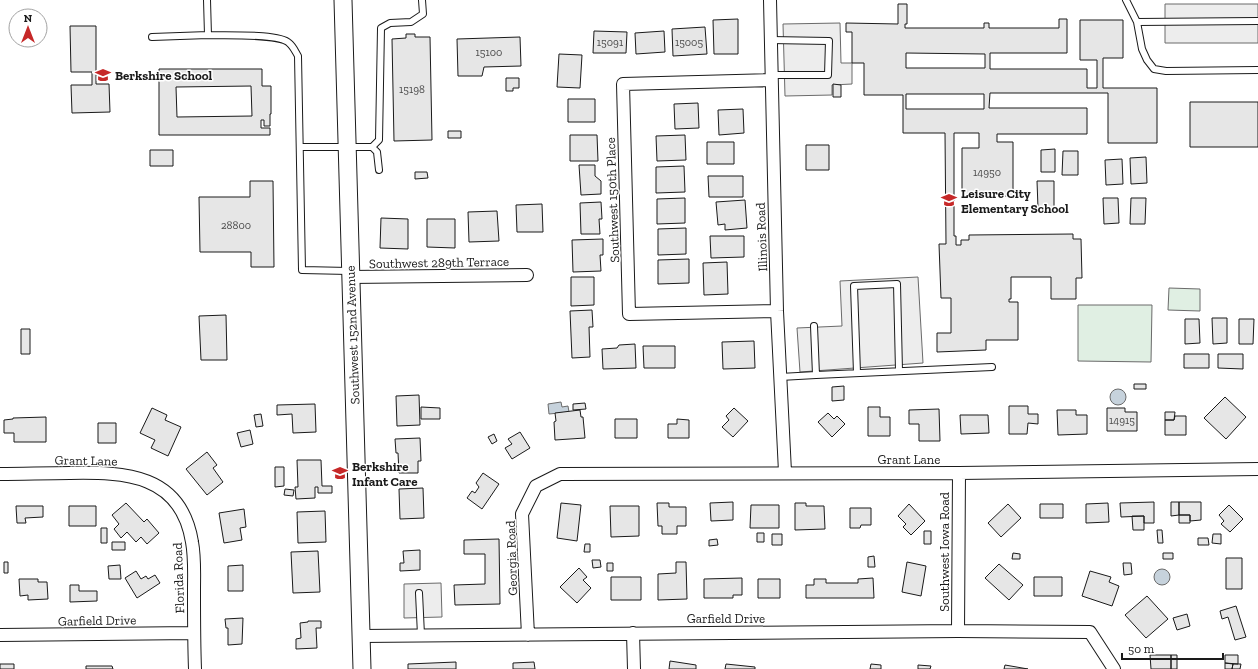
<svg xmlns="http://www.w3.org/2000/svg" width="1258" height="669" viewBox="0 0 1258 669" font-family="'Zilla Slab',serif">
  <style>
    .green { fill: #e0efe3; stroke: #6a6a6a }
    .parking { fill: #ededed; stroke: #6a6a6a }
    .water { fill: #c6d2dc; stroke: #6a6a6a }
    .building { fill: #e6e6e6; stroke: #1a1a1a; fill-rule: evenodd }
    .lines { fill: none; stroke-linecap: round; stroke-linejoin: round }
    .lane-casing { stroke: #1a1a1a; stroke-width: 8 }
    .street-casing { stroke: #1a1a1a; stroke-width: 14 }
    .secondary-casing { stroke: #1a1a1a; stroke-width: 19 }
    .lane { stroke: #fff; stroke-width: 6 }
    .street { stroke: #fff; stroke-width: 12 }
    .secondary { stroke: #fff; stroke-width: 17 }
    .labels { text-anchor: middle; stroke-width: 3; stroke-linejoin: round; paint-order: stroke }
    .number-label { font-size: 11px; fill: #4d4d4d }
    .poi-label { font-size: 13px; font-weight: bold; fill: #1a1a1a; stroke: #fff; text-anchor: start }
    .street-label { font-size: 13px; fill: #1a1a1a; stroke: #fff }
  </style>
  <rect width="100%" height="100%" fill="#fff"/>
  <!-- green -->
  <path class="green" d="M1169,288L1200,289V311L1168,310Z
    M1078,305H1152L1151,362L1078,361Z"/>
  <!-- parking -->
  <path class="parking" d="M1165,4H1258V43H1165Z
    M840,23L841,63H852V84L832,85V95L785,96L783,24Z
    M918,277L923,363L800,372L797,328L842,326L840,281Z
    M441,583L442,617L404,618V584Z"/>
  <!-- water -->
  <path class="water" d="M1110 397a8 8 0 1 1 16 0a8 8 0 1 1-16 0Z
    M561,402L562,407L568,406L569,412L549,414L548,404Z
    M1154 577a8 8 0 1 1 16 0a8 8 0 1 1-16 0Z"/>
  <!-- building -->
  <path class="building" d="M898,4H907V24H905V28H984V23H989V28H1059V19H1067V53H990V69H1087V88H1097V60H1080V20H1123V58H1103V88H1157V143H1108V93H990L989,108H1087V134H997V142H1013V196H962V148H979V133H954V236H956V245H961V240H969V235L1073,234V239H1081L1082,278H1076V299H1051V277H1011V299H1009V302H1018V340H986V350L937,352V333H951V298H941L939,244H946L945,133H903V95H864V63H852V32H846V23L898,24ZM906,53L985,54V68H906ZM906,94H984V109H906Z
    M738,19V54H714L713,20Z
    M70,26H96V84H109L110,112L72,113L71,85H92V72H71Z
    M705,27L707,54L673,56L672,29Z
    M594,31L627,32L626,53H593Z
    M664,31L665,52L636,54L635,33Z
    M406,34H415V37H430L432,140L394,141L392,39L406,38Z
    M520,37L521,66L484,67L482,76H458L457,39Z
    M559,54L582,55L580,88L557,87Z
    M159,69H262V86H271V114H270V126H264V120H261V128H270V135H159ZM251,86L252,116L177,117L176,87Z
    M506,78H519V88H513V91H506Z
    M833,84L841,85V97H833Z
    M568,99H595V122H568Z
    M1190,102H1258V147H1190Z
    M698,103L699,128L675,129L674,104Z
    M743,109L744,133L719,135L718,110Z
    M448,131H461V138H448Z
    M570,135H597L598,161H570Z
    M685,135L686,160L657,161L656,136Z
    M707,142H734V164H707Z
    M806,145H829V170H806Z
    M1055,149V172H1041V150Z
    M150,150H173V166H150Z
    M1063,151H1078V175H1062Z
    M1146,157L1147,183L1131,184L1130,158Z
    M1122,159L1123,184L1106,185L1105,160Z
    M579,165H595V176L601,181V194L581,195Z
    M684,166L685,192L656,193V167Z
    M415,172H427L428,178L415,179Z
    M708,176H743V197H709Z
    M250,181H273L274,267H251V252H200L199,197H250Z
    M1037,181H1054V208H1038Z
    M685,198V223L657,224V199Z
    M1103,198H1118L1119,223L1104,224Z
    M1131,198H1146L1145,224H1130Z
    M745,200L747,228L725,230V224L718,225L716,202Z
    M601,202L602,219H599L600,234H581L580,203Z
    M542,204L543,232H517L516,205Z
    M497,211L499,241L469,242L468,212Z
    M381,218L408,219V249L380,248Z
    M427,219H455V248L427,247Z
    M686,228V254L658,255V229Z
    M710,236H744V257L711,258Z
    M603,239V255H600L601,271L573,272L572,240Z
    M689,259V283L658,284V260Z
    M727,262L728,294L704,295L703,263Z
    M571,277H594V305L571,306Z
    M592,310L593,327H589L590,357L572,358L570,311Z
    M226,315L227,360H201L199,316Z
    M1212,318H1227V343L1213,344Z
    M1185,319H1199L1200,343L1185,344Z
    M1239,319H1254L1253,344H1239Z
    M21,329H30V354H21Z
    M754,341L755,368L723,369L722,342Z
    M635,344L636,368L603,369L602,349L617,348L619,345Z
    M643,346H675V368H644Z
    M1184,354H1209V368H1184Z
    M1218,354H1243V369L1218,368Z
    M1134,384H1146V389H1134Z
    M844,386V400L832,401V387Z
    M419,395L420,425L397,426L396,396Z
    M1225,397L1246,417L1226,439L1204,418Z
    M585,403L586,409L573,410V404Z
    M315,404L316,432L293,433L292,414L277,415V405Z
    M1009,406H1028V414H1038V424L1028,423L1027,434H1009Z
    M421,407L440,408V419H421Z
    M868,407H880V417H890V436H868Z
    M152,408L167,415L165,420L181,427L168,456L151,448L155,440L140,433Z
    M734,408L748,421L733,437L722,427L729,420L726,416Z
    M1107,408H1125V412H1137V431H1107Z
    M939,409L940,441H919V424H909V410Z
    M580,410L581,417H583L585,438L555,440L554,422L556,421L555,413Z
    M1057,410H1076V415H1087V434L1058,435Z
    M1165,412H1175L1174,420H1165Z
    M828,413L834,419L837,416L845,424L832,437L818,422Z
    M261,414L263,426L256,427L254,415Z
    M960,415H988L989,433L961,434Z
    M1175,416H1186V435H1165V420H1174Z
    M46,417V442H14V433H4V420L13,419V418Z
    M615,419H637V438H615Z
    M677,419L689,420V438H668V424H677Z
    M98,423H116V443H98Z
    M250,430L253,444L241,447L237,433Z
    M520,432L530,448L512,459L505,448L512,444L508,439Z
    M494,434L497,441L492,444L488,437Z
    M420,438L421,461H418V473H399L398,453H396L395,439Z
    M207,452L217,465L213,468L223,482L207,495L186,469Z
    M297,460H321L322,486H332V493H318V487H315V498L296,499L295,487H298Z
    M275,467H284V486L275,487Z
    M483,473L499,484L482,509L467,498L472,491L475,493L479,487L476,483Z
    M423,488L424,518L400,519L399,489Z
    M285,489L294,490L293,496L284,495Z
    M733,502V520L711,521L710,503Z
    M1154,502V523H1144V516L1121,517L1120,503Z
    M1171,502H1179V515L1171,516Z
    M1179,502H1201V520L1190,521V515H1179Z
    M126,503L144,522L147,519L159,533L147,544L141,537L136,542L127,532L121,538L114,529L119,524L112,515Z
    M561,503L581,505L577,541L557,538Z
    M657,503H669V507H686V526H677V534H662V526H658Z
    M795,503H806V506H824L825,529L795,530Z
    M1108,503L1109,522L1086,523V504Z
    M909,504L925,521L911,535L903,527L906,524L898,516Z
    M1008,504L1021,518L1001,537L988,523Z
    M1040,504H1063V518H1040Z
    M751,505H779V528H750Z
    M1229,505L1243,519L1230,532L1221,524L1224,521L1219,515Z
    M16,506H43V517L25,518L26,523H17Z
    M69,506H96V526H69Z
    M610,506H639V536L611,537Z
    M850,508H871V525H861L860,528H850Z
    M244,509L246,527L240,528L242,540L224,543L219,513Z
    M325,511L326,542L298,543L297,512Z
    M1179,515H1190V523H1179Z
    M1132,516H1144V530H1133Z
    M101,528H107V543H101Z
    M1157,530H1162L1163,543H1158Z
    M924,531H931V544H924Z
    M757,533H764V542H757Z
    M772,534H782V545H772Z
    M1213,534H1221V544L1212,543Z
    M1198,538H1208L1209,545H1198Z
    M499,539L500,604L455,605L454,585L485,584V554H464V540Z
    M717,539L718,545L709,546V540Z
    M112,542H125V550H112Z
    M585,544H590V552H584Z
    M420,550V570L400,571V563H404L403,551Z
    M318,551L320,592L293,593L291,552Z
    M1013,553L1020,554V559H1012Z
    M1163,553H1173V559H1163Z
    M874,556L875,567H868V557Z
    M1226,558H1242V589H1226Z
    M592,560H600L601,567L593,568Z
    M4,562H8V573H4Z
    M676,562H686L687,599L658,600V574L676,573Z
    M907,562L926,566L921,596L902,592Z
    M607,563H613V571H607Z
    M1123,563H1131L1132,574L1124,575Z
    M999,564L1023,585L1009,600L985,578Z
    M120,565L121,579H109L108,566Z
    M243,565V591H228V566Z
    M579,568L587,577L583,580L591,588L577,603L560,587Z
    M136,571L141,579L146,576L148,579L155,575L160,583L137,598L125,578Z
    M1090,571L1111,577L1109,582L1119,586L1112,606L1082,596Z
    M611,577H641V600H611Z
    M1034,577H1062V596H1034Z
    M742,578V595H733V598H704V579Z
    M873,578L874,598H806V585H814V579H826V583H858V579Z
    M19,579H38V582H47L48,599L28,600V595L20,596Z
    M758,579H780V598H758Z
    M70,585H79V591H97V601L70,602Z
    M1147,596L1168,619L1146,638L1125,615Z
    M1236,606L1246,637L1235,640L1228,617L1222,619L1220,611Z
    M1187,614L1190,626L1177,630L1173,618Z
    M243,618L242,644L228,645V628H226L225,619Z
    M308,621H321V628H316L317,648L296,649V639L301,638L300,623L308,622Z
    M1150,655H1171V669H1151Z
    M1171,655H1177V669H1171Z
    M1225,655H1238V664L1225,663Z
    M670,661L696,665V669H669Z
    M456,662V669H408V664Z
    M534,662L535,669H513V663Z
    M1225,663L1233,664L1232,669H1225Z
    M0,664H14V669H0Z
    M726,664L755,667V669H725Z
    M871,664L881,665V669H870Z
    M1233,664H1241L1240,669H1232Z
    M918,665L931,666L930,669H918Z
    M1005,665L1028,669H1004Z
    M86,666H112L113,669H86Z"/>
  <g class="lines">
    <defs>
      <path id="lane" d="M207,0L208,35C224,36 279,33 289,43C293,46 295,51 298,56L302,270L349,271
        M1126,0L1137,22L1142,49L1147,60L1154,69L1166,71L1258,70
        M1137,22L1258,21
        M152,37L208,35
        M770,40L829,41L828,75H771
        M300,147H372L379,140L381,28L390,23L411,22L423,14L422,0
        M372,147L377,152L379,170
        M857,373L854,286L897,284L899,371
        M816,375L992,367
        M780,377L816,375L814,326
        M419,593L421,635"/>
      <path id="street" d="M770,0L777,311L785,472
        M771,80L623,84L629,314L777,311
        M350,277L527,275
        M0,474C23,474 46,473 70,473C125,472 181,474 192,542C195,558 194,574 194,590C194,617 194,643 195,669
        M958,631L959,473
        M633,633L634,669
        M0,635L194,633
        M528,635L522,514L536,486L560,474L959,473L1258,469
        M361,636L958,631L1090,632L1114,669"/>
      <path id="secondary" d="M343,0L362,669"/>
    </defs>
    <!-- lane casing -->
    <use href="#lane" class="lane-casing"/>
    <!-- street casing -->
    <use href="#street" class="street-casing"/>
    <!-- secondary casing -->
    <use href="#secondary" class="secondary-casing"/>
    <!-- lane -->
    <use href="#lane" class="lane"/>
    <!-- street -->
    <use href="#street" class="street"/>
    <!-- secondary -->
    <use href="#secondary" class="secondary"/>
  </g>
  <!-- icons -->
  <defs>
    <symbol id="school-bare" viewBox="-9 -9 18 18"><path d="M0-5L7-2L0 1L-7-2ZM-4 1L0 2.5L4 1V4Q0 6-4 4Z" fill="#c62828" stroke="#fff" stroke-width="2.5" paint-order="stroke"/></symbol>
  </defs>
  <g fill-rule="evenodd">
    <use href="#school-bare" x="92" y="64" width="22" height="22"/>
    <use href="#school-bare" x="938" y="189" width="22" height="22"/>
    <use href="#school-bare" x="329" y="462" width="22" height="22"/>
  </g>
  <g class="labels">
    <!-- number labels -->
    <g class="number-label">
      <text x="610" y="46">15091</text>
      <text x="689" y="46">15005</text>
      <text x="489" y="56">15100</text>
      <text x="412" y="93">15198</text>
      <text x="987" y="176">14950</text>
      <text x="236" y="229">28800</text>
      <text x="1122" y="424">14915</text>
    </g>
    <!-- poi labels -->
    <g class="poi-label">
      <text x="115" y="80">Berkshire School</text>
      <text x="961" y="198">Leisure City<tspan x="961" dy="15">Elementary School</tspan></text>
      <text x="352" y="471">Berkshire<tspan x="352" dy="15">Infant Care</tspan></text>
    </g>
    <!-- street labels -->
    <g class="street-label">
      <text transform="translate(612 200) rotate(-92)" y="5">Southwest 150th Place</text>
      <text transform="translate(761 237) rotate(-92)" y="5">Illinois Road</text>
      <text transform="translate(439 262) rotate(-1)" y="5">Southwest 289th Terrace</text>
      <text transform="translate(352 335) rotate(-92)" y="5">Southwest 152nd Avenue</text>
      <text x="909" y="464">Grant Lane</text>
      <text transform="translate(86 460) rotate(1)" y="5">Grant Lane</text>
      <text transform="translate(944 552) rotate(-90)" y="5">Southwest Iowa Road</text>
      <text transform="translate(511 558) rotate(-92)" y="5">Georgia Road</text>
      <text transform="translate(178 578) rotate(-92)" y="5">Florida Road</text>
      <text x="726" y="623">Garfield Drive</text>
      <text transform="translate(97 620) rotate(-1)" y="5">Garfield Drive</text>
    </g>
  </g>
  <!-- north arrow -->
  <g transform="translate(28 28)"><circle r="19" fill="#ffffff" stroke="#a3a3a3"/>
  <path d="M0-3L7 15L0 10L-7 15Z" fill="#c62828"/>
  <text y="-6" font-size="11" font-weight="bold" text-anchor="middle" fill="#1a1a1a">N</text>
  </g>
  <!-- scale -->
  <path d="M1122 653v6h101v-6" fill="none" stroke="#1a1a1a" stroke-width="2"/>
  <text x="1128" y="653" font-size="12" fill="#1a1a1a" stroke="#ffffff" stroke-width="3" paint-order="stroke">50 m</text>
</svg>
